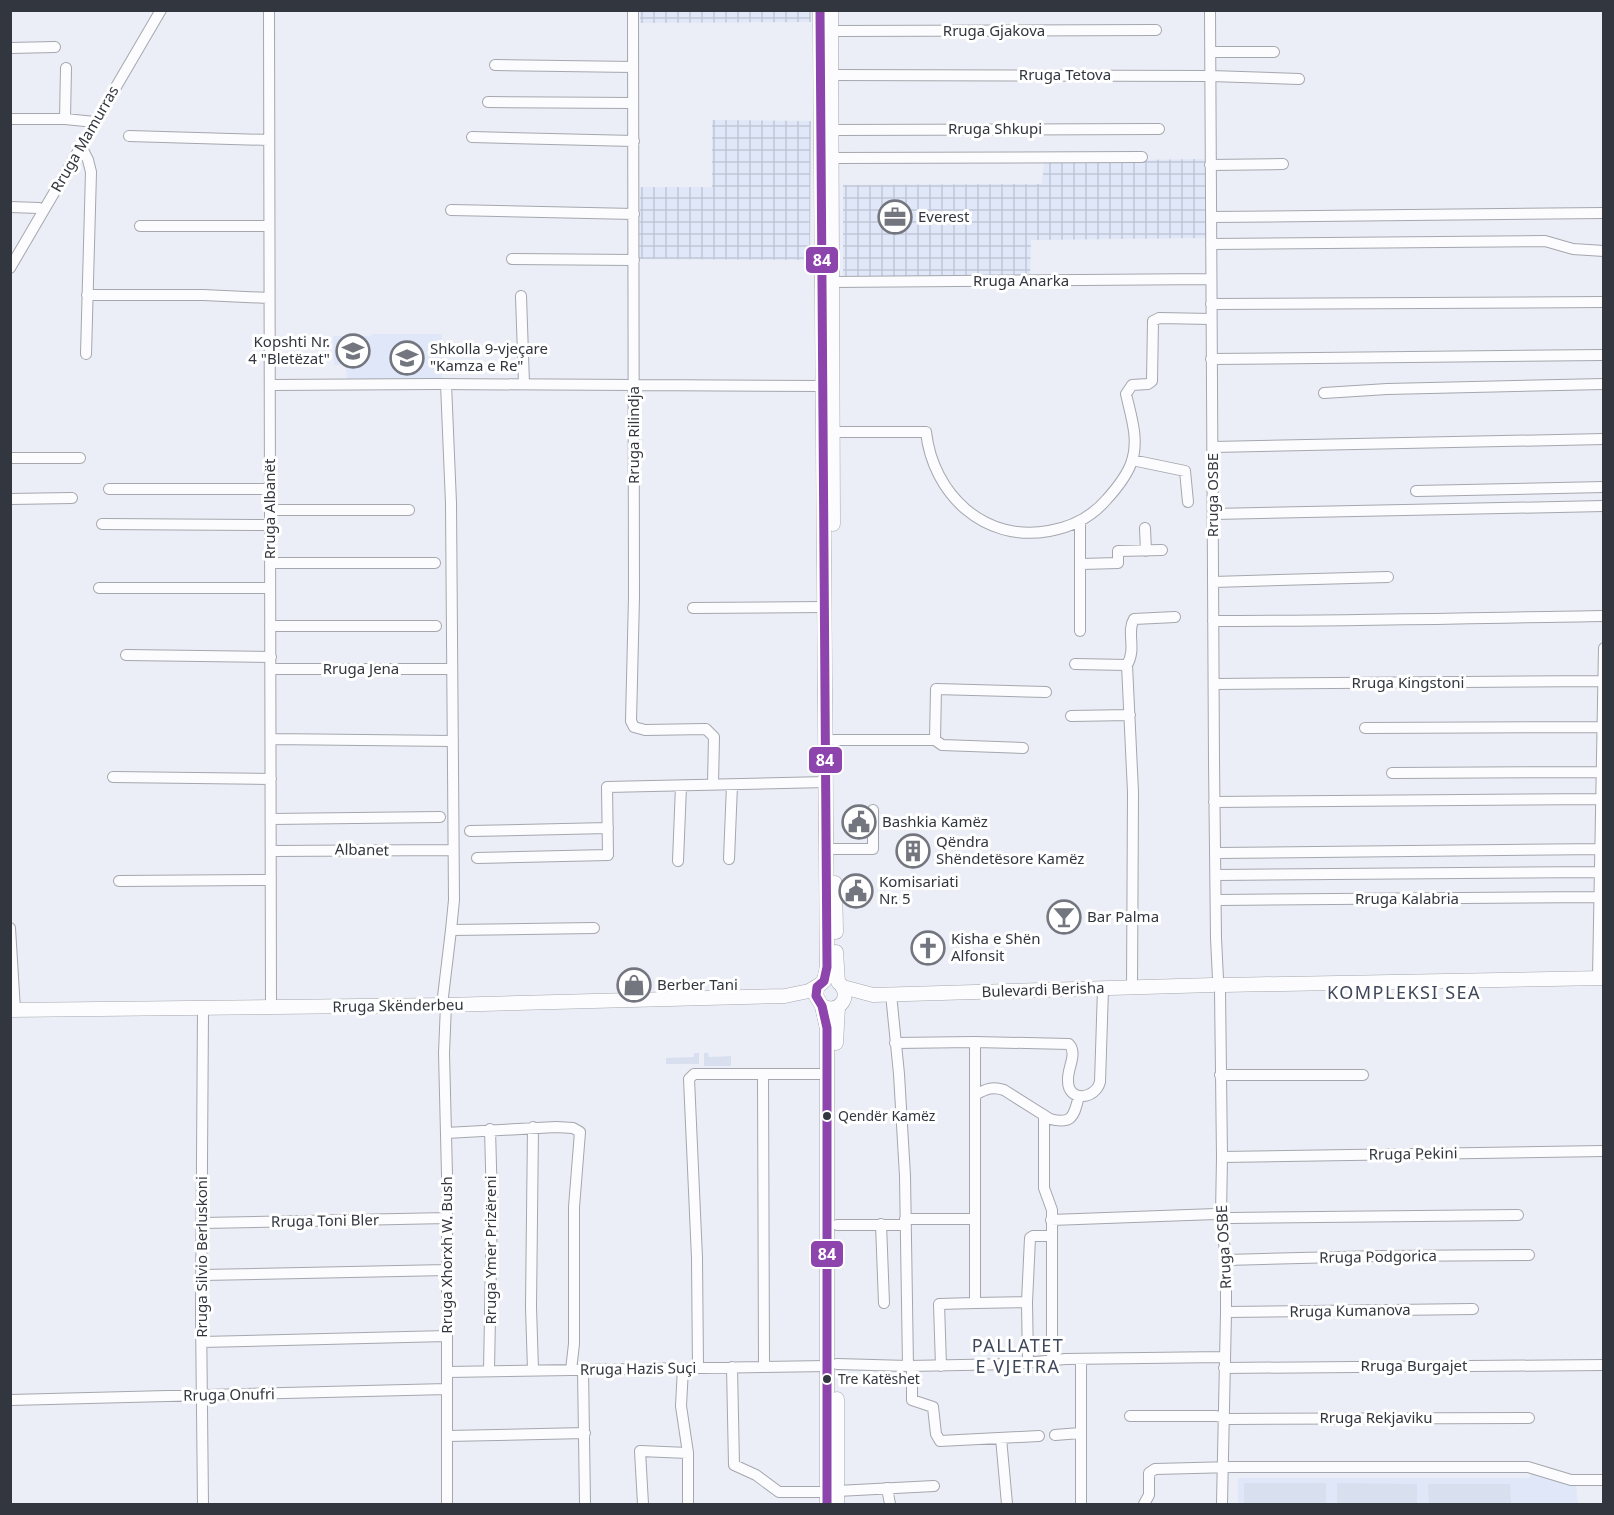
<svg xmlns="http://www.w3.org/2000/svg" width="1614" height="1515" viewBox="0 0 1614 1515" font-family="'Noto Sans',sans-serif">
  <style>
    .built { fill: #e0e7f8 }
    .industrial { fill: url(#industrial-grid) }
    .green { fill: #d8e0f0 }
    .lines { fill: none; stroke-linecap: round; stroke-linejoin: round }
    .minor-casing { stroke: #a4a7ae; stroke-width: 12 }
    .major-casing { stroke: #a4a7ae; stroke-width: 15 }
    .minor { stroke: #fcfcfe; stroke-width: 10 }
    .major { stroke: #fcfcfe; stroke-width: 14 }
    .bus-1-casing { stroke: #fff; stroke-width: 14 }
    .bus-1 { stroke: #8e44ad; stroke-width: 9 }
    .bus-dot { fill: #32363f; stroke: #fff; stroke-width: 2 }
    .labels { text-anchor: middle; stroke-width: 6; stroke-linejoin: round; paint-order: stroke }
    .bus-label { font-size: 14px; fill: #32363f; stroke: #fff; text-anchor: start }
    .street-label { font-size: 15px; fill: #32363f; stroke: #fff }
    .poi-label { font-size: 15px; fill: #32363f; stroke: #fff; text-anchor: start }
    .quarter-label { font-size: 18px; letter-spacing: 1.5px; fill: #3f485a; stroke: #fff }
    .line-badge { stroke: #fff; stroke-width: 2 }
    .badge-label { font-size: 16px; text-anchor: middle; font-weight: bold; fill: #fff }
  </style>
  <defs>
    <pattern id="industrial-grid" width="8" height="8" patternUnits="userSpaceOnUse" patternTransform="scale(1.5)"><rect width="8" height="8" fill="#e0e7f8"/><path d="M0 4h8M4 0v8" fill="none" stroke="#c1c7d6"/></pattern>
  </defs>
  <rect width="100%" height="100%" fill="#ebeef6"/>
  <!-- built -->
  <path class="built" d="M372,334H442V381H347L346,365H334L333,336H371Z
    M1531,1473L1576,1482L1578,1504H1238V1478H1530Z"/>
  <!-- industrial -->
  <path class="industrial" d="M640,11H811V22L640,23Z
    M712,120L811,121L810,260L639,259L640,187H712Z
    M1207,159V238L1031,240L1030,278L843,279V185L1042,184L1044,161Z"/>
  <!-- green -->
  <path class="green" d="M694,1053H699V1064H666V1058L694,1057Z
    M704,1053H708L709,1057L731,1056V1066H704Z
    M1244,1483H1326V1504H1244Z
    M1337,1483L1417,1484V1504H1337Z
    M1428,1484H1510L1511,1504H1429Z"/>
  <g class="lines">
    <defs>
      <path id="minor" d="M269,10L271,1008
        M633,10L634,597L631,721L634,727L645,730L706,729L714,737L713,784
        M1210,10L1214,762L1216,938L1218,979
        M831,31L1156,30
        M10,48L55,47
        M1211,52H1274
        M495,65L633,67
        M831,75L1211,76L1299,79
        M488,102L633,103
        M10,119H65L95,122
        M65,119L66,68
        M831,130L1159,129
        M129,136L269,140
        M472,137L634,141
        M81,146L88,160L91,172L86,354
        M831,158L1142,157
        M1210,165L1283,164
        M10,207L39,208L43,211
        M451,210L634,214
        M1211,217L1604,213
        M140,226H269
        M1211,244L1545,241L1573,249L1604,251
        M512,259L634,260
        M10,268L161,10
        M832,282L1211,279
        M87,295H203L269,298
        M521,296L524,384
        M1211,304L1604,302
        M1211,359L1604,355
        M446,384L451,503L454,900L451,930
        M270,385L436,384L822,386
        M1324,393L1387,389L1604,384
        M832,432H926C933,494 984,543 1049,531C1072,527 1091,518 1107,499C1117,488 1127,476 1132,461C1139,439 1131,416 1126,394L1132,385L1148,384L1152,381L1153,321L1159,318L1211,319
        M1213,447L1604,439
        M10,458H80
        M1132,460L1185,471L1188,502
        M109,489H270
        M1416,491L1604,487
        M10,499L72,498
        M270,510H409
        M1213,514L1604,506
        M102,524L270,525
        M1145,528L1146,551
        M270,563H435
        M1081,564L1118,563V551L1162,550
        M1213,582L1388,577
        M99,588H270
        M693,608L824,607
        M1213,621C1343,621 1473,618 1604,616
        M270,626H436
        M1080,631V522
        M126,655L271,657
        M1075,664L1127,665C1137,648 1126,632 1134,619L1175,617
        M1127,665L1133,792L1132,988
        M271,669H452
        M1214,684L1603,681
        M1071,716L1130,715
        M1365,728L1604,727
        M271,739L453,741
        M834,740H935L942,745L1023,748
        M935,740L936,689L1046,692
        M1392,773L1602,772
        M113,777L271,779
        M1214,802L1602,799
        M271,819L440,817
        M470,831L608,828
        M834,849H873V810
        M271,851L453,850
        M1216,853L1604,849
        M477,858L608,855L607,787L826,782
        M729,859L732,785
        M678,861L681,786
        M1216,875L1600,872
        M119,881L271,880
        M1216,900L1599,897
        M10,928L15,1010
        M1598,978L1604,648
        M1220,990L1222,1157L1221,1215L1226,1260V1312L1222,1504
        M891,994L899,1074L905,1176L908,1366
        M442,1005L451,930L594,928
        M446,1005L444,1053L447,1175V1504
        M203,1009L201,1314L203,1504
        M895,1043L975,1042
        M763,1074L764,1367
        M1220,1075H1363
        M975,1095C986,1089 992,1086 1004,1090L1050,1119C1073,1125 1074,1115 1079,1096
        M1044,1115V1188L1052,1210V1361
        M533,1127L531,1307L533,1370
        M446,1133L556,1127L573,1128L580,1132L574,1207V1344L571,1370
        M1222,1157L1604,1151
        M905,1219H974
        M1051,1220L1216,1214L1231,1218L1518,1215
        M203,1223L447,1218
        M881,1224L884,1303
        M837,1225H905
        M1226,1260L1380,1256L1529,1255
        M202,1275L447,1270
        M975,1303L1027,1302
        M1226,1312L1473,1309
        M202,1342L447,1336
        M1028,1363L1027,1302L1030,1238L1033,1236H1051
        M837,1364L908,1366L1015,1364L1065,1359L1224,1357
        M912,1366V1400L933,1407L936,1434L940,1441L1039,1436
        M941,1366L939,1304L975,1303V1042L1069,1044C1078,1054 1067,1068 1068,1081C1068,1102 1095,1100 1100,1082L1103,989
        M732,1367L734,1465L756,1475L779,1492H827
        M683,1368L681,1406L688,1453V1504
        M698,1368L697,1258L689,1079L694,1074H827
        M1224,1368L1604,1365
        M583,1369L585,1504
        M489,1371L492,1204L490,1129
        M447,1372L828,1366
        M10,1400L447,1389
        M1130,1416H1216L1229,1419L1529,1418
        M1055,1435L1080,1433
        M447,1436L585,1433
        M1001,1438L1007,1504
        M887,1488L890,1504
        M837,1491L934,1486
        M643,1504L640,1451L688,1453
        M1081,1504V1359
        M1144,1504L1149,1495V1473L1155,1469L1233,1467H1528L1571,1480H1604"/>
      <path id="major" d="M820,10L827,967L824,981L817,987L816,996L822,1006L827,1028V1504
        M831,10L833,524
        M835,883L836,932
        M1224,985L1604,978
        M843,987L873,995L1213,985
        M822,1006C840,1015 853,995 838,982L836,952
        M10,1010L446,1005L785,996L809,991L819,985
        M836,1043L838,1007
        M837,1504V1399"/>
    </defs>
    <!-- minor casing -->
    <use href="#minor" class="minor-casing"/>
    <!-- major casing -->
    <use href="#major" class="major-casing"/>
    <!-- minor -->
    <use href="#minor" class="minor"/>
    <!-- major -->
    <use href="#major" class="major"/>
    <defs>
      <path id="bus-1" d="M820,10L827,967L824,981L817,987L816,996L822,1006L827,1028V1504"/>
    </defs>
    <!-- bus-1 casing -->
    <use href="#bus-1" class="bus-1-casing"/>
    <!-- bus-1 -->
    <use href="#bus-1" class="bus-1"/>
  </g>
  <!-- icons -->
  <defs>
    <symbol id="office-ring" viewBox="-11 -11 22 22"><circle r="9.5" fill="#fff" stroke="#73767f" stroke-width="1.5"/><path d="M-6-3h4V-5.5h4V-3h4V5H-6ZM-1-4.5V-3h2v-1.5ZM-6 0V1H6V0Z" fill="#73767f"/></symbol>
    <symbol id="school-ring" viewBox="-11 -11 22 22"><circle r="9.5" fill="#fff" stroke="#73767f" stroke-width="1.5"/><path d="M0-5L7-2L0 1L-7-2ZM-4 1L0 2.5L4 1V4Q0 6-4 4Z" fill="#73767f"/></symbol>
    <symbol id="civic-ring" viewBox="-11 -11 22 22"><circle r="9.5" fill="#fff" stroke="#73767f" stroke-width="1.5"/><path d="M-.6-6.5H3V-4.5H.6V-3L4-1V1h2V6H-6V1h2V-1L-.6-3ZM-1.2 2.5V6h2.4V2.5Z" fill="#73767f"/></symbol>
    <symbol id="building-ring" viewBox="-11 -11 22 22"><circle r="9.5" fill="#fff" stroke="#73767f" stroke-width="1.5"/><path d="M-4-6H4V6H1V3H-1V6H-4ZM-2.5-4.3h1.7v1.8h-1.7ZM.8-4.3h1.7v1.8H.8ZM-2.5-1h1.7V.8h-1.7ZM.8-1h1.7V.8H.8Z" fill="#73767f"/></symbol>
    <symbol id="bar-ring" viewBox="-11 -11 22 22"><circle r="9.5" fill="#fff" stroke="#73767f" stroke-width="1.5"/><path d="M-6-5H6L.8 .8V4.5H3.5V6h-7V4.5H-.8V.8Z" fill="#73767f"/></symbol>
    <symbol id="church-ring" viewBox="-11 -11 22 22"><circle r="9.5" fill="#fff" stroke="#73767f" stroke-width="1.5"/><path d="M-1.2-6h2.4v3.5h3.3v2.4h-3.3V6h-2.4V-.1h-3.3v-2.4h3.3Z" fill="#73767f"/></symbol>
    <symbol id="shop-ring" viewBox="-11 -11 22 22"><circle r="9.5" fill="#fff" stroke="#73767f" stroke-width="1.5"/><path d="M-5-2.5h2.3a2.7 3.5 0 0 1 5.4 0H5L5.5 6h-11ZM-1.5-2.5h3a1.5 2.3 0 0 0-3 0Z" fill="#73767f"/></symbol>
  </defs>
  <g fill-rule="evenodd">
    <use href="#office-ring" x="876" y="198" width="38" height="38"/>
    <use href="#school-ring" x="334" y="332" width="38" height="38"/>
    <use href="#school-ring" x="388" y="339" width="38" height="38"/>
    <use href="#civic-ring" x="840" y="803" width="38" height="38"/>
    <use href="#building-ring" x="894" y="832" width="38" height="38"/>
    <use href="#civic-ring" x="837" y="872" width="38" height="38"/>
    <use href="#bar-ring" x="1045" y="898" width="38" height="38"/>
    <use href="#church-ring" x="909" y="929" width="38" height="38"/>
    <use href="#shop-ring" x="615" y="966" width="38" height="38"/>
  </g>
  <!-- markers -->
  <g class="bus-dot">
    <circle cx="827" cy="1116" r="5"/>
    <circle cx="827" cy="1379" r="5"/>
  </g>
  <g class="labels">
    <!-- bus labels -->
    <g class="bus-label">
      <text x="838" y="1121">Qendër Kamëz</text>
      <text x="838" y="1384">Tre Katëshet</text>
    </g>
    <!-- street labels -->
    <g class="street-label">
      <text x="994" y="36">Rruga Gjakova</text>
      <text x="1065" y="80">Rruga Tetova</text>
      <text x="995" y="134">Rruga Shkupi</text>
      <text transform="translate(85 139) rotate(-60)" y="5">Rruga Mamurras</text>
      <text x="1021" y="286">Rruga Anarka</text>
      <text transform="translate(634 435) rotate(-90)" y="5">Rruga Rilindja</text>
      <text transform="translate(1213 495) rotate(-90)" y="5">Rruga OSBE</text>
      <text transform="translate(270 509) rotate(-90)" y="5">Rruga Albanët</text>
      <text x="361" y="674">Rruga Jena</text>
      <text x="1408" y="688">Rruga Kingstoni</text>
      <text transform="translate(362 850) rotate(1)" y="5">Albanet</text>
      <text x="1407" y="904">Rruga Kalabria</text>
      <text transform="translate(1043 990) rotate(-2)" y="5">Bulevardi Berisha</text>
      <text transform="translate(398 1006) rotate(-1)" y="5">Rruga Skënderbeu</text>
      <text transform="translate(1413 1154) rotate(-1)" y="5">Rruga Pekini</text>
      <text transform="translate(325 1221) rotate(-1)" y="5">Rruga Toni Bler</text>
      <text transform="translate(1224 1247) rotate(-93)" y="5">Rruga OSBE</text>
      <text transform="translate(491 1250) rotate(-90)" y="5">Rruga Ymer Prizëreni</text>
      <text transform="translate(447 1255) rotate(-90)" y="5">Rruga Xhorxh W. Bush</text>
      <text transform="translate(202 1257) rotate(-90)" y="5">Rruga Silvio Berluskoni</text>
      <text transform="translate(1378 1257) rotate(-1)" y="5">Rruga Podgorica</text>
      <text transform="translate(1350 1311) rotate(-1)" y="5">Rruga Kumanova</text>
      <text x="1414" y="1371">Rruga Burgajet</text>
      <text transform="translate(638 1369) rotate(-1)" y="5">Rruga Hazis Suçi</text>
      <text transform="translate(229 1395) rotate(-1)" y="5">Rruga Onufri</text>
      <text x="1376" y="1423">Rruga Rekjaviku</text>
    </g>
    <!-- poi labels -->
    <g class="poi-label">
      <text x="918" y="222">Everest</text>
      <text x="330" y="347" text-anchor="end">Kopshti Nr.<tspan x="330" dy="17">4 "Bletëzat"</tspan></text>
      <text x="430" y="354">Shkolla 9-vjeçare<tspan x="430" dy="17">"Kamza e Re"</tspan></text>
      <text x="882" y="827">Bashkia Kamëz</text>
      <text x="936" y="847">Qëndra<tspan x="936" dy="17">Shëndetësore Kamëz</tspan></text>
      <text x="879" y="887">Komisariati<tspan x="879" dy="17">Nr. 5</tspan></text>
      <text x="1087" y="922">Bar Palma</text>
      <text x="951" y="944">Kisha e Shën<tspan x="951" dy="17">Alfonsit</tspan></text>
      <text x="657" y="990">Berber Tani</text>
    </g>
    <!-- quarter labels -->
    <g class="quarter-label">
      <text x="1404" y="999">KOMPLEKSI SEA</text>
      <text x="1018" y="1352">PALLATET<tspan x="1018" dy="21">E VJETRA</tspan></text>
    </g>
  </g>
  <g class="line-badge">
    <rect x="805" y="246" width="34" height="28" rx="6" fill="#8e44ad"/>
    <rect x="808" y="746" width="35" height="28" rx="6" fill="#8e44ad"/>
    <rect x="810" y="1240" width="34" height="28" rx="6" fill="#8e44ad"/>
  </g>
  <g class="badge-label">
    <text x="822" y="266">84</text>
    <text x="825" y="766">84</text>
    <text x="827" y="1260">84</text>
  </g>
  <!-- border -->
  <rect width="1614" height="1515" fill="none" stroke="#32363f" stroke-width="24"/>
</svg>
